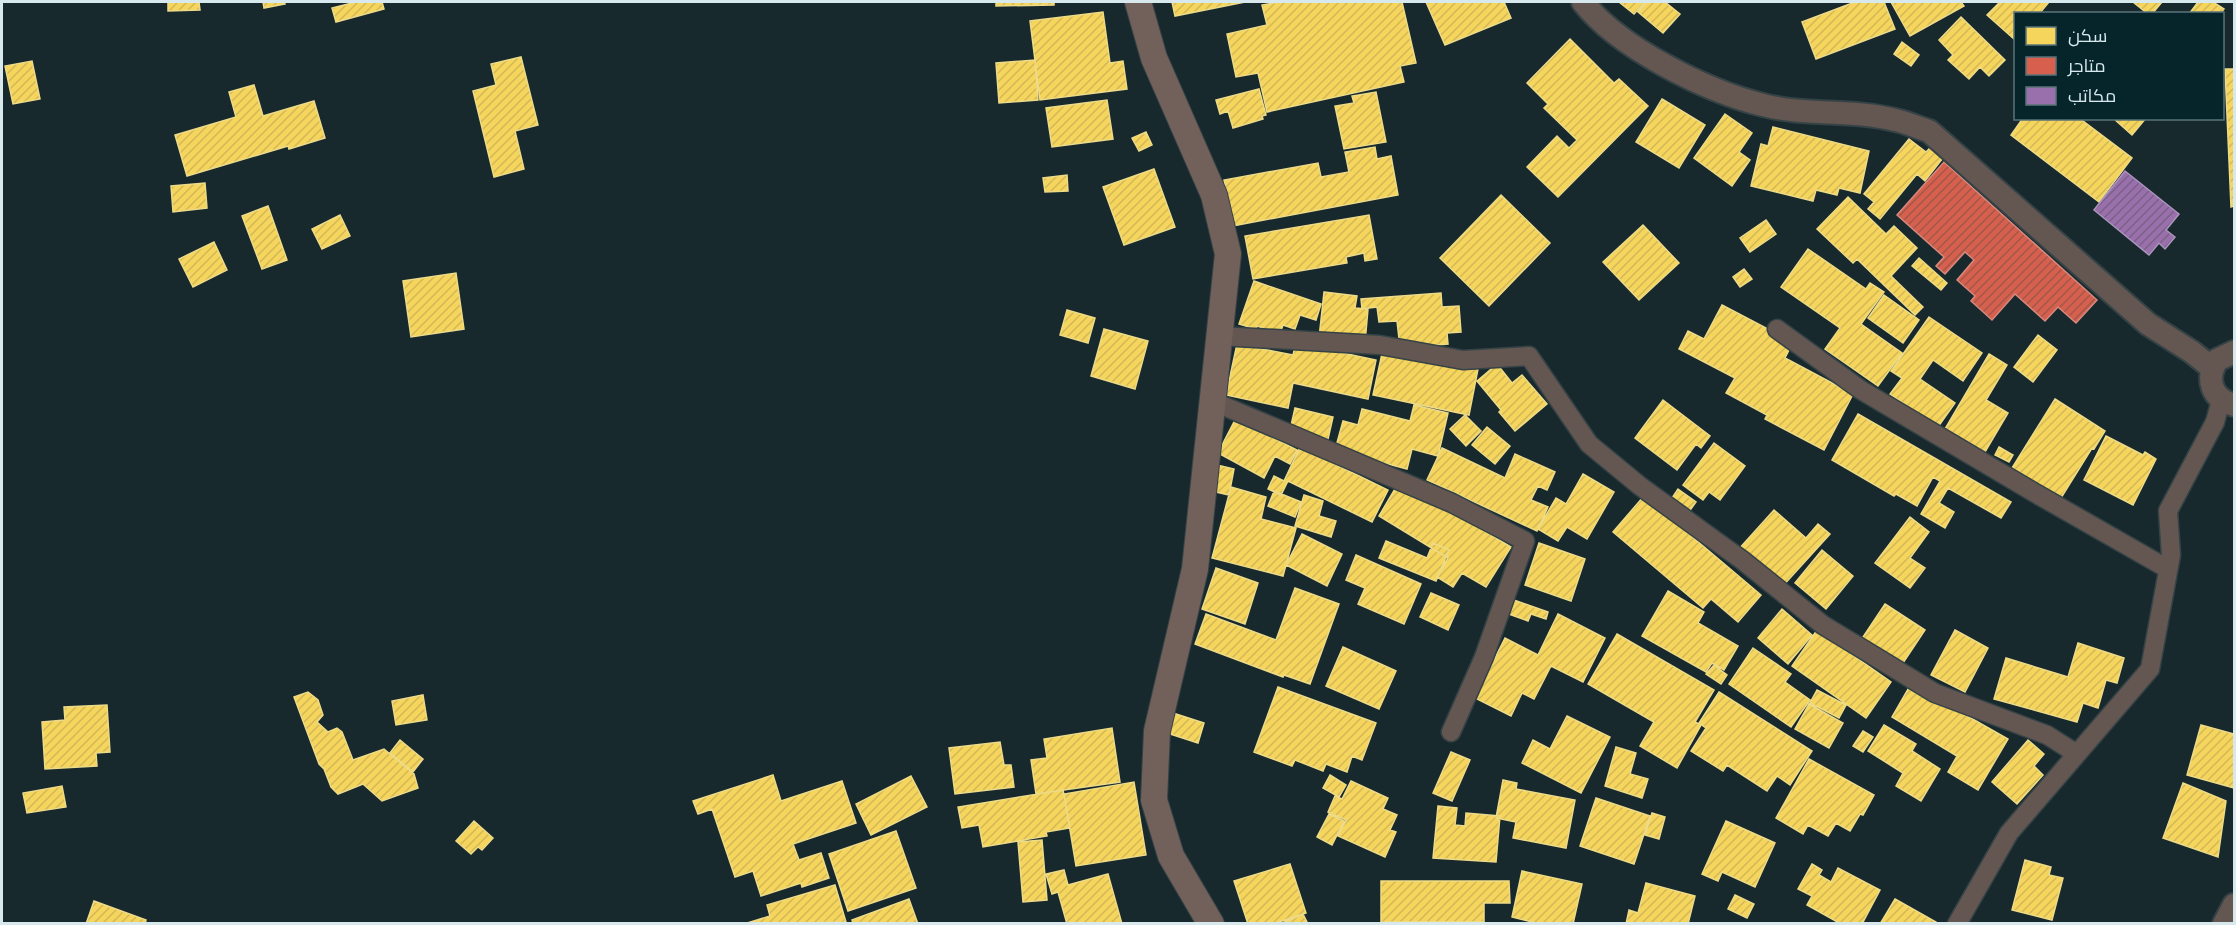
<svg xmlns="http://www.w3.org/2000/svg" width="2236" height="925" viewBox="0 0 2236 925" font-family="'Asap Condensed',Cairo,sans-serif">
  <style>
    .homes { fill: url(#homes-hatch); stroke: #eddb88; stroke-width: 1.5 }
    .shops { fill: url(#shops-hatch); stroke: #d7897d; stroke-width: 1.5 }
    .offices { fill: url(#offices-hatch); stroke: #ac94bf; stroke-width: 1.5 }
    .lines { fill: none; stroke-linecap: round; stroke-linejoin: round }
    .minor-casing { stroke: #354346; stroke-width: 21 }
    .tertiary-casing { stroke: #354346; stroke-width: 26 }
    .secondary-casing { stroke: #354346; stroke-width: 28 }
    .minor { stroke: #645752; stroke-width: 18 }
    .tertiary { stroke: #645752; stroke-width: 22 }
    .secondary { stroke: #72605a; stroke-width: 26 }
  </style>
  <defs>
    <pattern id="homes-hatch" width="6" height="6" patternUnits="userSpaceOnUse" patternTransform="scale(1.5)"><rect width="6" height="6" fill="#f6d55c"/><path d="M-1 1l2-2M0 6l6-6M5 7l2-2" fill="none" stroke="#d2b858"/></pattern>
    <pattern id="shops-hatch" width="6" height="6" patternUnits="userSpaceOnUse" patternTransform="scale(1.5)"><rect width="6" height="6" fill="#d6604d"/><path d="M-1 1l2-2M0 6l6-6M5 7l2-2" fill="none" stroke="#a2574b"/></pattern>
    <pattern id="offices-hatch" width="6" height="6" patternUnits="userSpaceOnUse" patternTransform="scale(1.5)"><rect width="6" height="6" fill="#9970ab"/><path d="M-1 1l2-2M0 6l6-6M5 7l2-2" fill="none" stroke="#7a6188"/></pattern>
  </defs>
  <rect width="100%" height="100%" fill="#18292d"/>
  <!-- homes -->
  <path class="homes" d="M168,2H199L200,10L168,11Z
    M263,2H284L285,4L264,8Z
    M356,2H382L384,9L336,22L332,8Z
    M996,2H1054V5L996,6Z
    M1172,2H1245L1175,16Z
    M1280,2H1402L1416,63L1400,66L1404,82L1267,112L1258,73L1236,77L1227,34L1267,25L1262,5Z
    M1426,2H1504L1511,18L1445,45Z
    M1619,2H1645L1634,14Z
    M1647,2H1665L1680,14L1663,33L1638,12Z
    M1855,2H1884L1895,29L1816,59L1802,22Z
    M1891,2H1961L1964,6L1910,36Z
    M2000,2H2049L2039,14H2016L2015,40L1987,15Z
    M2133,2H2162L2152,14H2148Z
    M2198,2H2213L2224,9L2220,14H2189Z
    M1103,12L1110,63L1123,61L1127,89L1040,100L1030,21Z
    M1961,17L2005,60L1989,76L1980,67L1969,79L1948,60L1953,55L1939,40Z
    M1570,39L1614,83L1619,79L1648,106L1558,197L1527,167L1557,136L1569,148L1577,140L1544,108L1548,104L1527,83Z
    M1902,42L1919,55L1911,66L1894,54Z
    M521,57L538,125L515,131L524,169L494,177L473,91L496,85L491,64Z
    M1035,60L1038,100L999,103L996,63Z
    M32,61L40,99L13,104L5,66Z
    M2225,69H2234V206L2231,207Z
    M254,85L263,116L314,101L325,138L289,149L288,146L187,176L175,135L236,117L229,92Z
    M1259,89L1266,115L1262,116L1263,119L1233,128L1228,111L1220,114L1216,100Z
    M1376,92L1386,142L1344,149L1335,106L1354,103L1352,96Z
    M1662,99L1705,125L1679,168L1636,142Z
    M1107,100L1113,139L1052,147L1046,108Z
    M1725,114L1752,133L1739,152L1750,160L1732,186L1694,158Z
    M2023,118H2079L2132,158L2099,202L2011,135Z
    M2113,118H2146L2132,135Z
    M1773,127L1869,151L1860,193L1839,188L1837,195L1816,190L1813,201L1751,186L1761,144L1768,146Z
    M1146,132L1152,145L1139,151L1132,138Z
    M1909,139L1926,152L1930,148L1943,158L1925,181L1917,174L1880,219L1868,209L1874,202L1864,194Z
    M1375,147L1377,159L1391,156L1398,195L1232,226L1224,180L1318,163L1321,177L1349,172L1345,152Z
    M1154,169L1175,227L1124,245L1103,187Z
    M1067,175L1068,191L1045,192L1043,178Z
    M205,183L207,208L173,212L171,186Z
    M1501,195L1550,243L1489,306L1440,258Z
    M1848,197L1886,234L1894,226L1917,248L1891,276L1923,307L1915,315L1857,259L1853,263L1817,229Z
    M268,206L287,260L262,269L242,216Z
    M340,215L350,236L322,249L312,229Z
    M1369,215L1377,259L1365,261L1364,253L1346,257L1347,263L1253,279L1245,236Z
    M1766,220L1776,234L1750,252L1740,238Z
    M1643,225L1679,263L1639,300L1603,262Z
    M214,242L227,270L193,287L179,259Z
    M1808,249L1866,289L1870,283L1884,292L1861,324L1902,353L1878,386L1825,349L1840,328L1781,287Z
    M1919,258L1947,283L1941,290L1912,266Z
    M1744,269L1752,279L1740,287L1733,277Z
    M456,273L464,329L411,337L403,281Z
    M1254,281L1321,304L1316,320L1300,315L1295,329L1283,325L1280,334L1257,326L1256,329L1239,324Z
    M1324,292L1357,296L1355,308L1368,309L1365,343L1319,338Z
    M1441,293L1442,307L1459,306L1461,332L1447,333L1448,344L1400,348L1397,321L1379,322L1377,307L1362,309L1361,299Z
    M1884,295L1919,320L1903,343L1868,318Z
    M1722,305L1793,342L1785,358L1853,394L1824,450L1765,419L1767,415L1726,393L1735,378L1679,349L1688,331L1704,339Z
    M1067,310L1095,318L1088,343L1060,335Z
    M1929,317L1982,353L1963,381L1933,360L1920,379L1955,403L1938,427L1890,394L1902,378L1891,371Z
    M1104,329L1148,341L1135,389L1091,376Z
    M2038,335L2057,350L2033,382L2014,367Z
    M1296,343L1376,360L1368,399L1293,383L1288,408L1226,395L1237,344L1293,355Z
    M1383,349L1478,369L1469,415L1373,395Z
    M1989,354L2007,365L1986,400L2008,413L1985,452L1945,429Z
    M1497,364L1512,383L1522,375L1547,404L1515,431L1499,412L1501,410L1477,381Z
    M2055,399L2105,431L2094,449L2092,448L2061,498L2012,468Z
    M1663,400L1710,436L1701,448L1696,444L1677,470L1635,438Z
    M1414,405L1448,413L1438,456L1412,449L1407,469L1335,450L1343,421L1358,425L1362,409L1410,421Z
    M1295,408L1333,417L1328,439L1290,430Z
    M1858,414L2011,502L2001,518L1948,488L1939,503L1954,512L1945,528L1921,514L1940,481L1933,477L1917,506L1896,494L1894,496L1832,460Z
    M1465,415L1481,431L1466,446L1450,429Z
    M1236,418L1297,450L1290,464L1275,456L1264,478L1218,453Z
    M1487,427L1510,446L1495,464L1472,445Z
    M2106,436L2143,455L2145,452L2156,459L2133,505L2084,480Z
    M1714,443L1745,466L1720,500L1709,492L1703,500L1683,485Z
    M1300,447L1388,490L1372,522L1288,481L1281,495L1268,489L1274,476L1284,481Z
    M1999,447L2013,455L2009,462L1995,455Z
    M1442,448L1505,478L1515,454L1555,472L1547,490L1538,486L1531,500L1548,507L1537,531L1427,480Z
    M1213,464L1234,469L1229,495L1207,490Z
    M1583,474L1614,492L1587,539L1567,527L1558,541L1538,529L1556,498L1566,504Z
    M1399,482L1423,494L1511,547L1486,587L1462,573L1453,587L1437,577L1448,558L1379,516Z
    M1231,487L1266,497L1261,519L1296,528L1283,576L1212,558Z
    M1678,489L1696,502L1688,513L1670,501Z
    M1274,491L1301,502L1295,517L1268,506Z
    M1304,495L1323,501L1319,516L1336,521L1331,537L1295,526Z
    M1644,496L1761,595L1738,622L1711,599L1703,608L1613,532Z
    M1774,510L1806,538L1818,524L1830,534L1781,588L1738,550Z
    M1910,517L1929,532L1910,558L1925,568L1910,588L1875,563Z
    M1302,534L1342,554L1327,586L1286,565Z
    M1386,541L1427,558L1433,543L1449,550L1436,581L1379,558Z
    M1539,543L1585,559L1571,601L1525,585Z
    M1822,550L1853,576L1826,609L1795,583Z
    M1356,555L1421,584L1404,624L1358,604L1365,588L1346,580Z
    M1216,568L1258,583L1245,624L1202,609Z
    M1295,588L1339,604L1310,684L1284,675L1283,677L1195,644L1206,614L1276,640Z
    M1668,591L1704,612L1698,623L1738,646L1724,670L1712,663L1706,672L1642,636Z
    M1431,593L1459,605L1448,630L1420,617Z
    M1511,599L1548,612L1546,619L1531,614L1528,621L1506,613Z
    M1885,604L1925,630L1899,669L1859,643Z
    M1782,609L1812,635L1788,664L1758,638Z
    M1558,614L1605,638L1583,682L1551,666L1534,699L1522,693L1511,716L1475,698L1505,638L1538,655Z
    M1817,630L1891,682L1866,718L1792,666Z
    M1955,630L1988,648L1965,692L1931,675Z
    M1617,634L1714,690L1695,722L1701,725L1677,768L1640,746L1654,722L1588,684Z
    M2078,643L2124,658L2117,683L2106,680L2098,708L2083,703L2077,722L1994,699L2006,658L2068,677Z
    M1343,647L1396,671L1379,709L1326,686Z
    M1753,648L1791,674L1785,682L1810,700L1791,727L1729,684Z
    M1714,665L1727,675L1721,684L1706,674Z
    M1911,684L2008,739L1978,790L1948,772L1957,756L1892,717Z
    M1278,687L1376,723L1362,760L1352,756L1347,772L1326,764L1323,771L1295,760L1292,766L1254,752Z
    M1817,690L1846,705L1839,718L1810,703Z
    M308,692L318,700L323,715L317,722L328,732L337,728L342,732L353,760L384,749L414,774L418,788L382,801L363,784L338,794L331,787L324,769L319,764L294,697Z
    M1719,692L1812,751L1790,785L1777,776L1767,791L1727,765L1723,771L1691,751L1706,728L1699,723Z
    M423,695L427,720L396,725L392,701Z
    M1809,704L1843,723L1829,748L1795,729Z
    M107,705L110,752L96,753L97,766L45,769L42,722L65,720L64,707Z
    M1173,713L1204,723L1198,743L1167,733Z
    M1567,716L1610,737L1581,793L1522,763L1533,740L1550,749Z
    M1884,725L1916,744L1912,751L1940,769L1921,801L1896,786L1903,773L1868,751Z
    M2201,725L2234,734V788L2187,775Z
    M1112,728L1120,782L1036,794L1031,760L1047,758L1044,739Z
    M1863,731L1873,737L1863,752L1853,746Z
    M400,740L423,759L413,772L390,753Z
    M2028,740L2044,754L2034,766L2043,775L2017,804L1992,782Z
    M1000,742L1004,765H1011L1014,787L955,794L949,748Z
    M1616,747L1636,753L1630,774L1648,779L1642,798L1605,786Z
    M1451,752L1470,760L1452,801L1433,793Z
    M1809,759L1874,795L1863,815L1860,814L1850,831L1836,823L1828,836L1808,825L1803,834L1776,818Z
    M773,775L781,801L842,781L856,823L793,844L799,860L821,853L829,878L802,887L801,883L761,896L753,871L735,877L712,809L698,814L693,801Z
    M1330,775L1346,785L1339,797L1323,788Z
    M911,776L927,807L871,835L856,804Z
    M1503,780L1517,783L1516,789L1575,800L1566,848L1513,838L1516,822L1496,818Z
    M1351,781L1388,798L1383,809L1397,815L1390,830L1396,832L1385,857L1338,836L1346,820L1328,812L1335,796L1342,799Z
    M1134,782L1146,855L1076,866L1064,794Z
    M2183,783L2226,801L2218,857L2163,838Z
    M62,786L66,807L27,813L23,793Z
    M1063,790L1070,828L1046,832L1047,836L983,847L979,825L962,828L958,807Z
    M1596,798L1650,816L1634,864L1580,846Z
    M1438,806L1457,808L1455,825L1465,826L1466,813L1500,816L1496,862L1433,858Z
    M1652,813L1665,817L1659,839L1645,835Z
    M1329,814L1344,821L1332,845L1317,837Z
    M474,821L493,838L482,850L478,847L471,854L456,841Z
    M1726,821L1775,843L1755,887L1722,872L1718,881L1702,874Z
    M896,831L916,888L848,911L829,854Z
    M1042,840L1047,900L1023,902L1018,842Z
    M2025,860L2051,867L2049,875L2063,878L2052,920L2012,910Z
    M1290,864L1306,913L1273,924H1248L1234,881Z
    M1812,864L1822,870L1819,875L1831,882L1838,868L1880,890L1862,924H1841L1807,905L1812,896L1798,889Z
    M1064,870L1068,885L1108,874L1122,924H1067L1058,892L1052,894L1046,874Z
    M1522,871L1582,884L1573,924H1540L1512,917Z
    M1381,881H1509L1510,903H1484V922H1381Z
    M1646,883L1695,896L1688,924H1626L1629,910L1638,913Z
    M835,885L846,922L744,924L770,916L767,905Z
    M1735,895L1754,904L1747,918L1728,909Z
    M909,899L918,924H853L852,920Z
    M1895,899L1936,922L1935,924H1880Z
    M94,901L146,920L145,924H86Z
    M1303,914L1308,924H1280Z"/>
  <!-- shops -->
  <path class="shops" d="M1944,162L2097,300L2076,323L2058,307L2045,321L2015,294L1992,320L1971,301L1975,296L1957,280L1974,260L1965,252L1945,274L1936,266L1944,257L1897,215Z"/>
  <!-- offices -->
  <path class="offices" d="M2125,171L2179,214L2166,230L2175,237L2165,249L2159,243L2149,255L2094,210Z"/>
  <g class="lines">
    <defs>
      <path id="minor" d="M1777,329L1861,390L2035,493L2168,569
        M1219,336L1380,345L1463,360L1529,356L1589,444L1640,486L1742,560L1823,625L1935,693L2047,735L2077,754
        M1212,401L1452,503L1525,541L1484,657L1451,732
        M1957,924L2009,833L2150,669L2171,555L2168,511L2215,422L2221,400"/>
      <path id="tertiary" d="M1583,2C1619,48 1706,91 1763,105C1805,116 1852,109 1895,120C1906,122 1918,128 1929,131L2148,324L2192,352L2212,368
        M2234,352L2217,360C2205,380 2212,399 2234,405
        M2224,924L2234,905"/>
      <path id="secondary" d="M1138,2L1154,58L1214,195L1228,254L1195,569L1157,731L1154,800L1171,856L1211,924"/>
    </defs>
    <!-- minor casing -->
    <use href="#minor" class="minor-casing"/>
    <!-- tertiary casing -->
    <use href="#tertiary" class="tertiary-casing"/>
    <!-- secondary casing -->
    <use href="#secondary" class="secondary-casing"/>
    <!-- minor -->
    <use href="#minor" class="minor"/>
    <!-- tertiary -->
    <use href="#tertiary" class="tertiary"/>
    <!-- secondary -->
    <use href="#secondary" class="secondary"/>
  </g>
  <!-- border -->
  <rect width="2236" height="925" fill="none" stroke="#d8e9ed" stroke-width="6"/>
  <!-- legend -->
  <rect x="2014" y="12" width="210" height="108" fill="#05252b" stroke="#597379" stroke-width="1.5"/>
  <rect x="2026" y="27" width="30" height="18" fill="#f6d55c" stroke="#597379" stroke-width="1.5"/>
  <text x="2068" y="42" font-size="18" fill="#d8e9ed">سكن</text>
  <rect x="2026" y="57" width="30" height="18" fill="#d6604d" stroke="#597379" stroke-width="1.5"/>
  <text x="2068" y="72" font-size="18" fill="#d8e9ed">متاجر</text>
  <rect x="2026" y="87" width="30" height="18" fill="#9970ab" stroke="#597379" stroke-width="1.5"/>
  <text x="2068" y="102" font-size="18" fill="#d8e9ed">مكاتب</text>
</svg>
